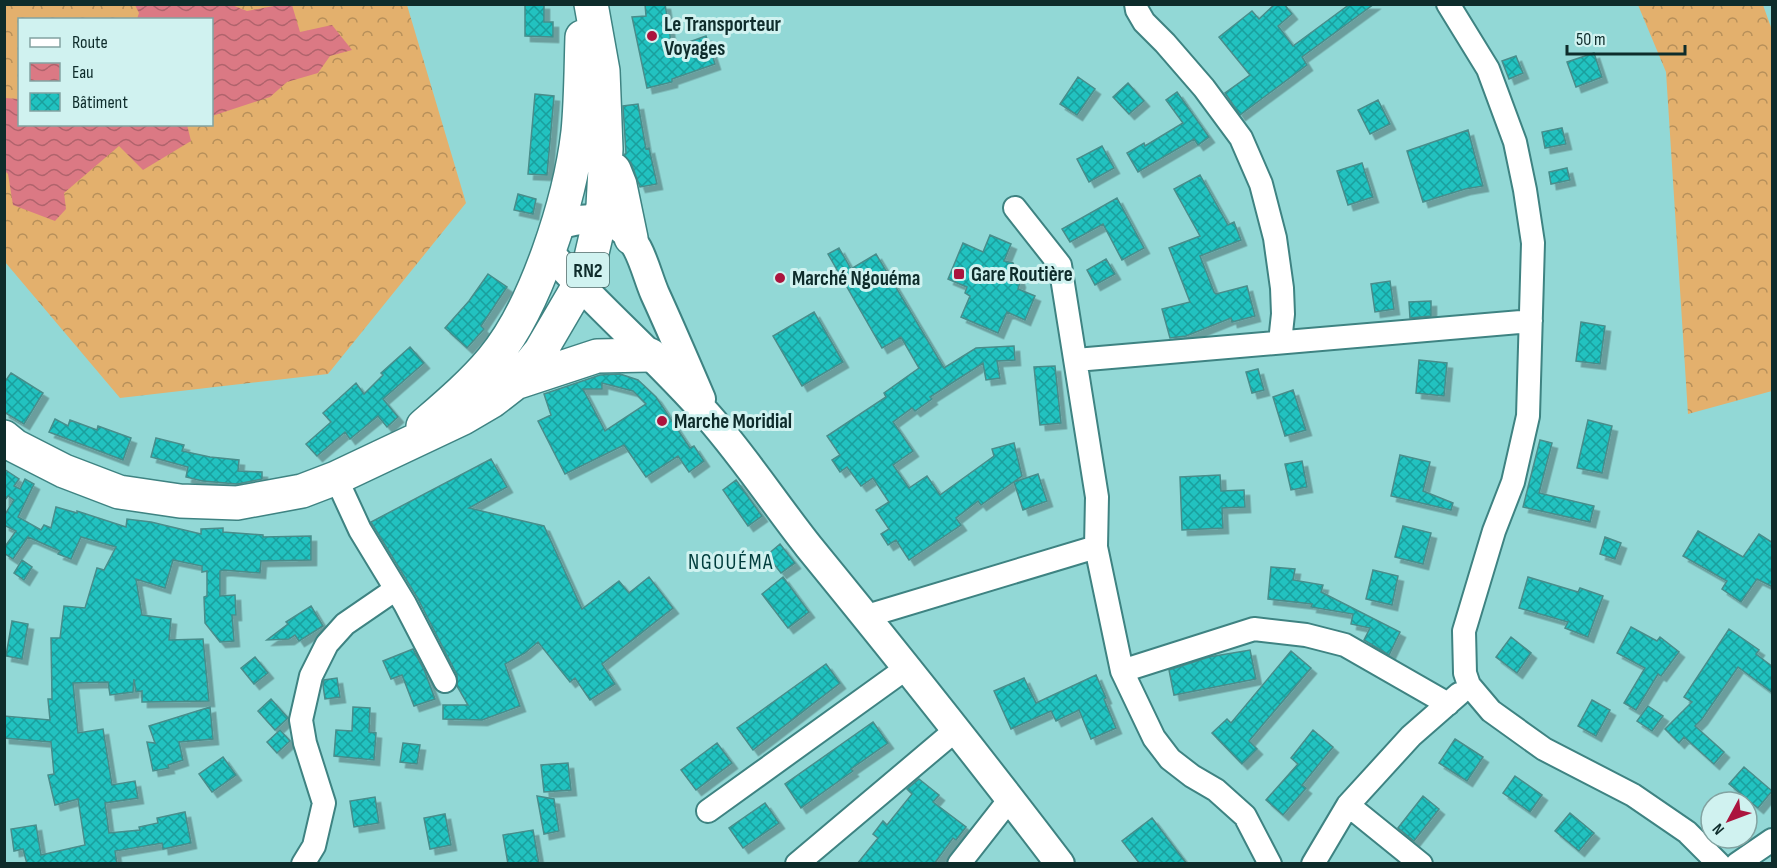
<svg xmlns="http://www.w3.org/2000/svg" width="1777" height="868" viewBox="0 0 1777 868" font-family="'Sofia Sans Condensed',sans-serif">
  <style>
    .forest { fill: url(#forest-crowns); fill-rule: evenodd }
    .water { fill: url(#water-waves) }
    .building { fill: url(#building-cross-hatch); stroke: #488d8b; stroke-width: 1.5; fill-rule: evenodd; filter: url(#shadow) }
    .lines { fill: none; stroke-linecap: round; stroke-linejoin: round }
    .minor-casing { stroke: #3e8382; stroke-width: 26 }
    .major-casing { stroke: #3e8382; stroke-width: 32 }
    .highway-casing { stroke: #3e8382; stroke-width: 36 }
    .minor { stroke: #fff; stroke-width: 22 }
    .major { stroke: #fff; stroke-width: 28 }
    .highway { stroke: #fff; stroke-width: 33 }
    .poi-dot { fill: #ab153e; stroke: #d0f2f0; stroke-width: 2 }
    .labels { text-anchor: middle; stroke-width: 6; stroke-linejoin: round; paint-order: stroke }
    .shield { fill: #d0f2f0; stroke: #486766; stroke-width: 1.5 }
    .shield-label { font-size: 20px; font-weight: bold; fill: #0e2c2b }
    .poi-label { font-size: 21px; font-weight: bold; fill: #0e2c2b; stroke: #d0f2f0; text-anchor: start }
    .neighbourhood-label { font-size: 22px; letter-spacing: 1.5px; fill: #003d3c; stroke: #d0f2f0 }
  </style>
  <defs>
    <pattern id="forest-crowns" width="20" height="18" patternUnits="userSpaceOnUse" patternTransform="scale(1.5)"><rect width="20" height="18" fill="#e3b06d"/><path d="M2 6a3 3 0 1 1 6 0M12 15a3 3 0 1 1 6 0" fill="none" stroke="#b68f5a"/></pattern>
    <pattern id="water-waves" width="16" height="10" patternUnits="userSpaceOnUse" patternTransform="scale(1.5)"><rect width="16" height="10" fill="#db7984"/><path d="M0 5q4-4 8 0t8 0" fill="none" stroke="#b0636c"/></pattern>
    <pattern id="building-cross-hatch" width="8" height="8" patternUnits="userSpaceOnUse" patternTransform="scale(1.5)"><rect width="8" height="8" fill="#20c2c0"/><path d="M0 0l8 8M0 8l8-8" fill="none" stroke="#1a9e9c"/></pattern>
    <filter id="shadow"><feDropShadow dx="5.5" dy="5.5" stdDeviation="0" flood-color="#0004"/></filter>
  </defs>
  <rect width="100%" height="100%" fill="#92d8d6"/>
  <!-- forest -->
  <path class="forest" d="M4,5H407L466,203L328,374L120,398L5,262ZM20,20H212V124H20Z
    M1638,5H1763L1772,30V391L1688,414L1666,72Z"/>
  <!-- water -->
  <path class="water" d="M135,5H232L247,11L279,5H292L300,32L332,25L352,50L330,56L318,73L287,82L270,97L212,116V20L137,19L139,13Z
    M5,98L19,99L20,124L187,125L191,141L143,170L119,146L64,193L66,209L55,221L13,205L8,174L5,171Z"/>
  <!-- building -->
  <path class="building" d="M525,4H544V22H553V37L525,36Z
    M645,4H665L672,48L706,36L715,64L672,79V82L647,88L632,17L646,16Z
    M1275,4H1284L1292,14L1278,26L1293,46L1350,4H1374L1302,57L1307,65L1240,115L1225,93L1250,75L1219,37L1252,11L1259,19Z
    M1594,53L1602,77L1576,87L1567,62Z
    M1516,56L1523,73L1509,79L1502,61Z
    M1078,77L1095,89L1077,115L1060,104Z
    M1128,83L1144,101L1129,114L1113,97Z
    M1177,92L1209,137L1198,145L1194,139L1138,172L1127,153L1144,143L1145,146L1183,123L1166,100Z
    M535,94L554,96L547,175L528,174Z
    M1378,100L1390,124L1370,134L1358,110Z
    M638,104L646,149L649,148L657,184L640,187L631,163L624,155L626,153L623,106Z
    M1562,128L1566,144L1545,148L1542,132Z
    M1468,130L1483,186L1465,189L1423,202L1407,151Z
    M1102,146L1114,168L1089,182L1077,159Z
    M1362,163L1373,197L1348,205L1337,171Z
    M1567,168L1570,180L1551,184L1549,172Z
    M1200,175L1228,225L1234,222L1241,240L1200,256L1214,292L1216,294L1247,286L1255,316L1232,322L1231,318L1186,336L1170,338L1162,309L1190,302L1169,248L1200,236L1174,189Z
    M518,194L536,199L533,214L514,210Z
    M1117,198L1144,248L1122,260L1103,224L1070,242L1062,229Z
    M990,235L1011,244L1004,261L1013,263L1020,282L1018,289L1035,296L1025,320L1007,312L998,333L961,317L970,296L965,293L967,287L948,279L963,243L983,252Z
    M839,248L851,269L876,254L944,368L976,348L1014,346L1015,360L997,361L1000,378L986,380L983,363L930,397L932,399L915,411L912,408L893,422L913,451L893,465L909,488L927,476L940,495L994,456L992,449L1014,443L1022,476L981,505L978,501L956,518L961,525L909,560L896,540L888,545L881,534L889,529L876,510L889,502L873,478L861,486L847,467L840,472L832,460L840,455L827,436L886,397L884,393L919,368L901,337L882,348L828,254Z
    M1106,259L1115,274L1095,285L1087,270Z
    M488,274L507,287L481,326L484,329L467,348L445,328L469,301Z
    M1390,281L1394,309L1375,312L1371,284Z
    M1431,301V316L1410,318L1409,302Z
    M814,312L843,362L802,386L773,336Z
    M1581,322L1605,326L1600,364L1576,361Z
    M410,347L424,363L383,399L398,417L387,427L378,416L350,439L345,432L317,456L306,444L331,422L323,413L356,383L364,394L383,375L381,373Z
    M1419,360L1447,363L1444,396L1416,393Z
    M1055,366L1061,423L1040,425L1034,367Z
    M1258,369L1264,390L1252,393L1246,372Z
    M11,373L43,393L24,424L4,412V383Z
    M620,374L638,380L656,397L690,448L694,446L704,461L689,472L678,456L646,477L624,445L565,474L538,421L551,415L544,394L600,375ZM602,383L633,391L646,404L605,431L583,389H602Z
    M1293,390L1306,430L1285,436L1273,397Z
    M55,419L68,426L70,420L97,430L98,426L131,438L123,460L49,432Z
    M1588,420L1612,426L1602,473L1577,468Z
    M156,438L184,445L182,451L210,457L239,460L238,471L262,472V479L237,484L203,481L186,477L188,467L151,457Z
    M1540,440L1552,443L1539,493L1594,506L1590,522L1523,507Z
    M1400,455L1430,462L1423,491L1453,503L1451,510L1391,496Z
    M491,459L507,487L469,508L544,526L582,609L619,581L629,593L649,577L673,608L602,664L615,684L590,700L575,678L570,682L538,642L525,653L505,664L520,706L482,720L443,719V705H468L457,686V675L417,597L371,522Z
    M1302,461L1307,487L1291,490L1285,464Z
    M4,469L19,479L14,486L20,489L25,479L34,484L18,517L41,530L44,525L51,528L56,507L77,513V511L126,527L127,519L151,522L201,534V529L223,528V532L263,535V537L311,536V560L261,561L260,573L224,570L220,571V596L235,595L236,615H232L234,641L220,642L205,623L204,597L207,596V571L202,572V566L173,560L165,588L136,579L142,615L171,619L169,640L203,639L209,701L142,702V691L136,692L134,679L133,692L110,695L108,682L73,683L78,733L103,729L112,785L135,781L138,798L105,803L109,833L140,830L139,827L158,823L157,818L185,812L191,843L163,849L162,843L115,851L117,864H27L23,849L14,851L11,829L36,825L41,855L85,845L78,799L55,805L48,775L54,774L51,742L4,738V716L50,720L48,699H52L51,638H60L64,606L85,608L97,568L104,570L116,547L81,537L71,559L58,554L60,551L28,537L13,559L4,553V548L16,531L4,525V516L14,500L8,496L4,501Z
    M1038,474L1047,501L1023,510L1014,482Z
    M1220,475L1221,491L1244,490L1245,507L1222,508L1223,528L1182,530L1180,477Z
    M736,480L762,516L748,526L723,490Z
    M1403,526L1431,533L1423,564L1395,557Z
    M1698,531L1743,557L1759,534L1773,543V587L1757,579L1741,602L1722,589L1727,581L1683,556Z
    M1605,537L1621,543L1615,559L1600,554Z
    M780,544L795,563L781,573L767,555Z
    M22,560L32,567L24,580L14,573Z
    M1271,567L1295,569L1293,580L1323,585L1321,592L1400,632L1389,655L1364,640L1370,628L1351,624L1353,614L1311,607L1312,604L1268,599Z
    M1373,570L1398,576L1392,605L1366,599Z
    M783,577L809,612L788,628L762,594Z
    M1528,577L1578,592L1580,588L1603,596L1588,637L1565,628L1568,622L1519,608Z
    M311,606L323,626L299,641L295,635L289,639L267,640L288,624L286,622Z
    M12,621L28,624L22,659L6,656Z
    M1631,627L1657,641L1660,637L1679,652L1661,676L1658,674L1636,710L1624,703L1645,668L1617,653Z
    M1729,629L1759,650L1756,654L1773,667V693L1738,667L1702,719L1695,726L1724,752L1714,764L1684,737L1679,743L1665,729L1692,702L1684,697Z
    M1511,637L1531,653L1517,673L1496,657Z
    M413,649L425,672L435,699L414,706L402,675L391,679L383,661Z
    M1250,650L1256,679L1174,695L1169,670L1209,657Z
    M1291,651L1311,668L1249,741L1257,749L1242,764L1212,733L1227,719L1231,723Z
    M255,657L268,673L254,684L241,668Z
    M826,664L840,683L753,750L737,728Z
    M1096,675L1106,698L1104,699L1116,728L1091,739L1079,710L1056,721L1051,711L1011,729L994,691L1024,678L1036,703Z
    M337,678L340,697L325,699L323,685L324,680Z
    M271,699L288,718L275,730L258,711Z
    M1592,700L1610,710L1596,736L1578,726Z
    M1648,706L1663,716L1652,731L1637,721Z
    M210,707L213,739L179,742L183,760L168,765L169,768L153,771L147,742L155,743L149,726Z
    M353,707L370,708L369,732L376,733L374,760L334,756L336,730L352,731Z
    M873,722L888,743L851,769L853,771L801,808L785,784Z
    M280,730L290,741L277,753L267,742Z
    M1313,730L1333,747L1302,785L1306,788L1283,815L1266,800L1298,764L1291,758Z
    M1455,739L1483,757L1467,781L1439,763Z
    M403,743L420,745L417,764L400,762Z
    M717,743L732,763L696,790L681,770Z
    M223,757L236,775L212,792L199,774Z
    M568,763L571,790L544,792L541,765Z
    M1744,767L1772,791L1758,808L1729,784Z
    M1515,776L1542,795L1530,812L1503,793Z
    M919,779L939,795L933,802L966,827L956,840L953,838L934,864H857L878,838L873,834L883,821L887,825L912,794L907,789Z
    M537,796L554,799L559,831L544,834Z
    M1423,796L1439,809L1414,841L1398,828Z
    M375,797L379,823L354,827L350,801Z
    M765,803L779,823L743,848L729,828Z
    M1570,813L1594,833L1579,851L1555,831Z
    M445,814L451,845L430,849L424,818Z
    M1152,818L1187,864H1140L1122,841Z
    M533,830L539,864H508L503,835Z"/>
  <g class="lines">
    <defs>
      <path id="minor" d="M1136,4L1137,10L1144,22L1165,43L1204,88L1241,138L1261,184L1275,238L1282,288L1283,314L1280,342
        M1448,4L1488,69L1515,142L1525,190L1533,243L1528,416L1513,482L1494,531L1464,631L1465,673L1469,685L1491,711L1544,749L1633,795L1687,832L1719,864
        M1015,208L1060,265L1097,497L1096,547L1122,671L1154,738L1170,759L1192,776L1216,790L1245,816L1270,864
        M1076,360L1531,321
        M336,478L360,530L405,604L445,681
        M867,616L1096,547
        M1122,671L1254,629L1306,635L1345,645L1448,704
        M1348,805L1421,864
        M708,811L908,667
        M303,864L314,846L324,803L305,743L301,720L311,676L327,644L345,624L396,589
        M797,864L957,729
        M959,864L1010,799
        M1313,864L1348,805L1411,736L1459,694
        M1737,864L1772,840"/>
      <path id="major" d="M557,225C576,220 601,214 619,227C641,242 645,271 655,294C671,329 686,364 701,399
        M548,251C599,309 659,359 709,417C745,458 775,504 809,547C894,651 978,756 1060,864"/>
      <path id="highway" d="M614,170L620,185L631,238
        M515,383L597,356L650,355
        M423,426C446,406 472,384 492,360C536,308 570,200 578,132C581,101 581,68 582,37
        M4,437L15,446L64,471L119,492L180,501L237,503L302,491L336,478L463,418L492,401L514,384L540,352L588,270L603,206L606,149L603,71L591,4"/>
    </defs>
    <!-- minor casing -->
    <use href="#minor" class="minor-casing"/>
    <!-- major casing -->
    <use href="#major" class="major-casing"/>
    <!-- highway casing -->
    <use href="#highway" class="highway-casing"/>
    <!-- minor -->
    <use href="#minor" class="minor"/>
    <!-- major -->
    <use href="#major" class="major"/>
    <!-- highway -->
    <use href="#highway" class="highway"/>
  </g>
  <!-- markers -->
  <g class="poi-dot">
    <circle cx="652" cy="36" r="6"/>
    <rect x="953" y="268" width="12" height="12" rx="3"/>
    <circle cx="780" cy="278" r="6"/>
    <circle cx="662" cy="421" r="6"/>
  </g>
  <g class="labels">
    <!-- shield labels -->
    <rect class="shield" x="567" y="253" width="42" height="34" rx="4.5"/>
    <g class="shield-label">
      <text x="588" y="277">RN2</text>
    </g>
    <!-- poi labels -->
    <g class="poi-label">
      <text x="664" y="31">Le Transporteur<tspan x="664" dy="24">Voyages</tspan></text>
      <text x="971" y="281">Gare Routière</text>
      <text x="792" y="285">Marché Ngouéma</text>
      <text x="674" y="428">Marche Moridial</text>
    </g>
    <!-- neighbourhood labels -->
    <g class="neighbourhood-label">
      <text x="731" y="569">NGOUÉMA</text>
    </g>
  </g>
  <!-- border -->
  <rect width="1777" height="868" fill="none" stroke="#0e2c2b" stroke-width="12"/>
  <!-- legend -->
  <rect x="18" y="18" width="195" height="108" fill="#d0f2f0" stroke="#82a3a1" stroke-width="1.5"/>
  <rect x="30" y="38" width="30" height="9" fill="#ffffff" stroke="#82a3a1" stroke-width="1.5"/>
  <text x="72" y="48" font-size="18" fill="#0e2c2b">Route</text>
  <rect x="30" y="63" width="30" height="18" fill="url(#water-waves)" stroke="#82a3a1" stroke-width="1.5"/>
  <text x="72" y="78" font-size="18" fill="#0e2c2b">Eau</text>
  <rect x="30" y="93" width="30" height="18" fill="url(#building-cross-hatch)" stroke="#82a3a1" stroke-width="1.5"/>
  <text x="72" y="108" font-size="18" fill="#0e2c2b">Bâtiment</text>
  <!-- north arrow -->
  <g transform="translate(1729 820) rotate(229)"><circle r="28" fill="#d0f2f0" stroke="#82a3a1" stroke-width="1.5"/>
  <path d="M0-4.5L10 22L0 15L-10 22Z" fill="#ab153e"/>
  <text y="-9" font-size="16" font-weight="bold" text-anchor="middle" fill="#0e2c2b">N</text>
  </g>
  <!-- scale -->
  <path d="M1567 45v9h118v-9" fill="none" stroke="#0e2c2b" stroke-width="3"/>
  <text x="1576" y="45" font-size="18" fill="#0e2c2b" stroke="#d0f2f0" stroke-width="4.5" paint-order="stroke">50 m</text>
</svg>
